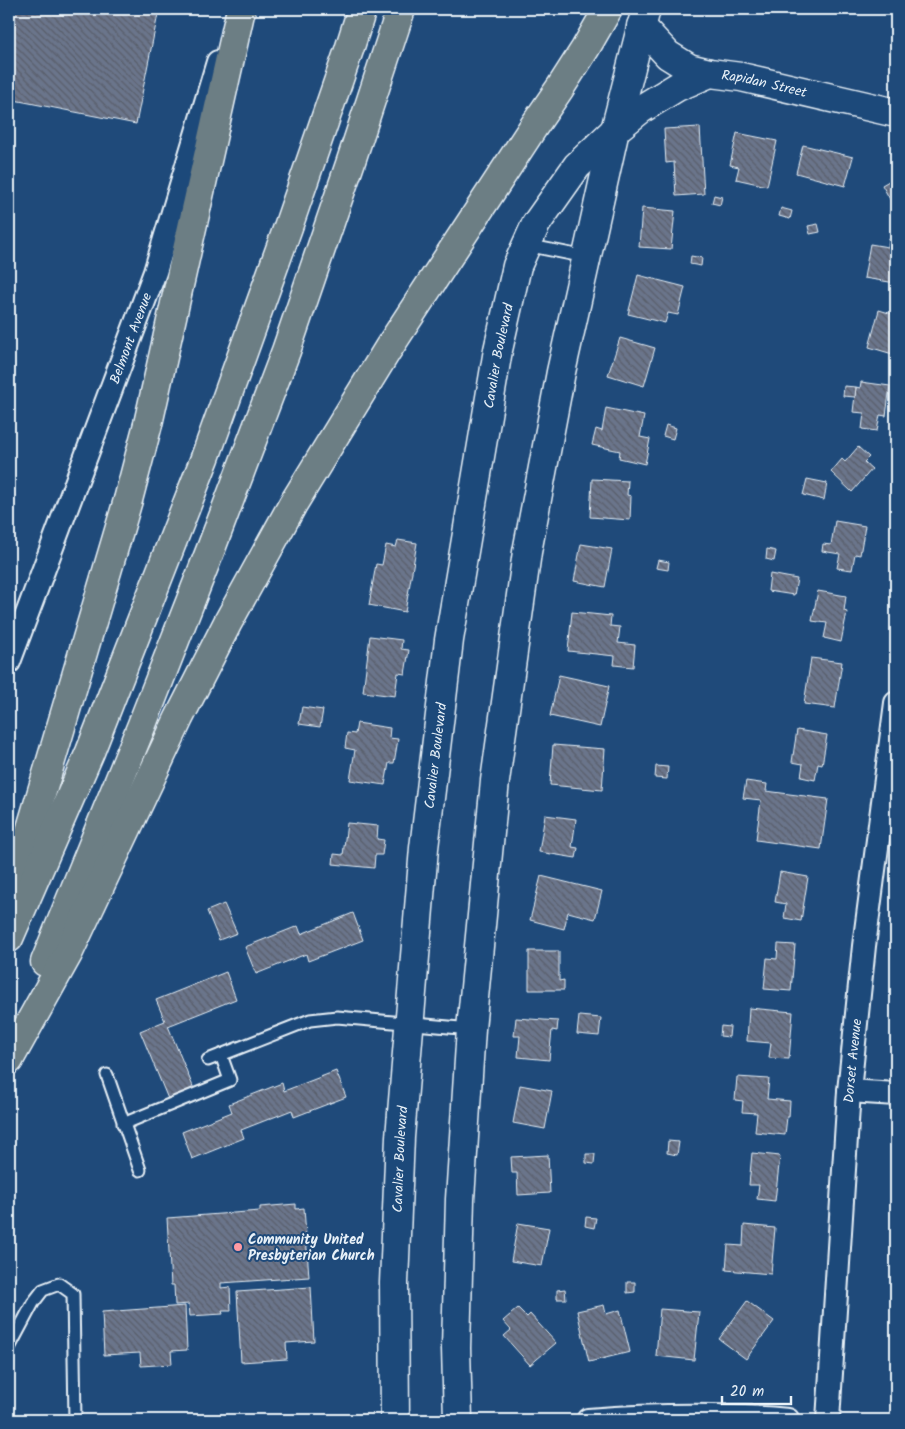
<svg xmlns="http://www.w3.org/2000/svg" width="905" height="1429" font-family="Kalam,sans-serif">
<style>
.building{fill:url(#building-back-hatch);stroke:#e8f1f8}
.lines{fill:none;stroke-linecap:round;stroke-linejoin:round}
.lane-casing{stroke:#e8f1f8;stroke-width:15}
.street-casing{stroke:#e8f1f8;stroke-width:26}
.secondary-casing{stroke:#e8f1f8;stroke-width:31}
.highway-casing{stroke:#e8f1f8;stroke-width:31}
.lane{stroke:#1f4a7a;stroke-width:11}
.street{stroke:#1f4a7a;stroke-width:22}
.secondary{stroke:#1f4a7a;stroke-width:28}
.highway{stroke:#6c7e84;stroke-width:28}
.poi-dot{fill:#ff9aa2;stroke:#1f4a7a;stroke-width:2}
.labels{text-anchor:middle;stroke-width:4;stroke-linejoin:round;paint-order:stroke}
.street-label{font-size:14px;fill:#e8f1f8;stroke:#1f4a7a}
.poi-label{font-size:14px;font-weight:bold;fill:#e8f1f8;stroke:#1f4a7a;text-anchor:start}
</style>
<defs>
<pattern id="building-back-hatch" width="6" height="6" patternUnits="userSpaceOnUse" patternTransform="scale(1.25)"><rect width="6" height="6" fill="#6b758b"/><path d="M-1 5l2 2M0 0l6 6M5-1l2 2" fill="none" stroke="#585e6a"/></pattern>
</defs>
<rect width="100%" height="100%" fill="#1f4a7a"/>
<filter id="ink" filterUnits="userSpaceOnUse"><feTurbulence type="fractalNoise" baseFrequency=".02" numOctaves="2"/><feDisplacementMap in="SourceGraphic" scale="10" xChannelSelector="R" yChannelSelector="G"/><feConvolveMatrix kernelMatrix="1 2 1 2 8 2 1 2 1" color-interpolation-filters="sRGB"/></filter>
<g filter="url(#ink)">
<g class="building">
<path d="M9,9H159L136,124L9,99Z"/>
<path d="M700,127L704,194L676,196L674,162L666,163L664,129Z"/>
<path d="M737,133L777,141L767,186L736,179L739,167L730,165Z"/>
<path d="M803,145L853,157L845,186L796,173Z"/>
<path d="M896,177V210L882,185Z"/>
<path d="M714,195L722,197L720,205L712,203Z"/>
<path d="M642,208L675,211L671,249L639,247Z"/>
<path d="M781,208L792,211L790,219L779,216Z"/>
<path d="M818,224L820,232L810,234L808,226Z"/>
<path d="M889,239L896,241V283L864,278L870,244L888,247Z"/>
<path d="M691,256L702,258L701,266L690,264Z"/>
<path d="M638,275L685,287L678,315L668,313L665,323L628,314Z"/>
<path d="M879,310L896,315V355L869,347Z"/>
<path d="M620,338L655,348L644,386L608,375Z"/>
<path d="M861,382L890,386L886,416L880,415L877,431L862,429L864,413L853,412L856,387L860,388Z"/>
<path d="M844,386L856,387L855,397L843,396Z"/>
<path d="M606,408L644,416L640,437L650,439L645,464L619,458L620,451L592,445L596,429L602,431Z"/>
<path d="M666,425L676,428L673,439L663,436Z"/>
<path d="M858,447L869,457L864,462L872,469L852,492L831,472L842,459L845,462Z"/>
<path d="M592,479L628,481L627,495L631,496L630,520L590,517Z"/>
<path d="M807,479L827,483L824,500L803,495Z"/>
<path d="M835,521L865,526L860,555L855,554L852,570L837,568L840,554L822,551L823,544L831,545Z"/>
<path d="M398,540L417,543L405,612L369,605L376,564L382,565L386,545L396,547Z"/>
<path d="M581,544L612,549L605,587L574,581Z"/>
<path d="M767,549L776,551L774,561L766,559Z"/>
<path d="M658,560L669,562L668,570L656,568Z"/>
<path d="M770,574L797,579L794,595L768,591Z"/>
<path d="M818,591L846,596L844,611L847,612L841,642L824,638L827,623L812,621Z"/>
<path d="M572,612L611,616L610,626L620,627L618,643L635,645L633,667L614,665L615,656L568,651Z"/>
<path d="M370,636L402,640L401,649L409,650L405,674L398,673L395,696L363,692Z"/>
<path d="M811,658L842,662L835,708L804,704Z"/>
<path d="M559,675L609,686L600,727L550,716Z"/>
<path d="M302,707L323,710L320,727L299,724Z"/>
<path d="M357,723L390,728L389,738L398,739L394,763H389L385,785L350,780L355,750L345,748L347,733L355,734Z"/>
<path d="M797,730L827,735L822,765L818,764L815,780L801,777L803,764L792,762Z"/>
<path d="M553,745L605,749L602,790L550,785Z"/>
<path d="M656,766L668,767L667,779L655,778Z"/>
<path d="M746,781L767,784L766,791L828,799L821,849L756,840L761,800L743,798Z"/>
<path d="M545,815L576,819L572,847L578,848L576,858L539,852Z"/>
<path d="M347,823L378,826L377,839L384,840L382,855H375L374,868L333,864L334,854L343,855Z"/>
<path d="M780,872L808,877L801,921L784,918L786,904L775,902Z"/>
<path d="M541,876L602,891L595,919L568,912L564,929L530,920Z"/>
<path d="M224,904L237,933L219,940L207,911Z"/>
<path d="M353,913L363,940L308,961L306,954L256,974L245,947L298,926L301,934Z"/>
<path d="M778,944L795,945L791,991L764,989L767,958L777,959Z"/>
<path d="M529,951H559V981L564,980V990H529Z"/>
<path d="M226,972L236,999L168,1026L194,1089L168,1099L140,1031L165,1021L156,1000Z"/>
<path d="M749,1008L793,1012L789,1059L769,1058L771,1043L747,1041Z"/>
<path d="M579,1016L601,1018L599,1036L577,1034Z"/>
<path d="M516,1018L558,1021L557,1031L552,1030L549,1060L518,1057L520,1036H514Z"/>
<path d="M721,1026L730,1027L729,1037L720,1036Z"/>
<path d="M336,1071L346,1097L294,1117L292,1110L241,1130L244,1138L192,1159L182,1132L232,1112L229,1104L282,1083L284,1091Z"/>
<path d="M737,1077L769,1079L767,1099L790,1101L789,1117H787L785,1135L755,1132L757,1113L742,1112L743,1101L735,1100Z"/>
<path d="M520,1085L552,1091L545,1129L513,1123Z"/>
<path d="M668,1141L679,1142L677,1155L667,1153Z"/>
<path d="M752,1153L780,1156L775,1201L757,1199L759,1185H749Z"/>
<path d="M586,1154H595L594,1164L586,1163Z"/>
<path d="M548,1155L550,1193L518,1195L517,1173H512L511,1157Z"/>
<path d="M296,1204V1209L304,1208L309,1277L221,1283V1288L230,1287L231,1311H222L223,1314L190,1316L189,1304L175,1305L174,1285H171L167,1218L260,1211V1207Z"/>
<path d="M586,1217L596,1218L594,1228L585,1226Z"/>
<path d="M518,1223L549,1228L542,1266L511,1261Z"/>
<path d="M744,1225L775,1228L771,1274L726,1270L728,1245L743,1246Z"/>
<path d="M627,1282H635V1292L627,1293Z"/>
<path d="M311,1287L314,1341L286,1343L287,1359L241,1362L237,1292Z"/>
<path d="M565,1289L566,1299H557V1290Z"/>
<path d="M747,1301L774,1321L746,1359L719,1339Z"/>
<path d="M604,1305L606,1314L620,1310L630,1352L589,1362L577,1311Z"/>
<path d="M185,1306L187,1350L171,1351L172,1364L141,1366L140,1353L104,1355L102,1312Z"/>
<path d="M518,1308L527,1317L530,1314L556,1343L530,1365L504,1336L511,1330L503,1321Z"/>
<path d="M660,1309L699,1312L694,1360L656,1356Z"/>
</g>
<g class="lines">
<defs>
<g id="lane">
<path d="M526,245L586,257"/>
<path d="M208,1060L310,1020L337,1017L471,1029"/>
<path d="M107,1075L140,1170"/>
<path d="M123,1124L230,1080L221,1055"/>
<path d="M9,1348L33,1303L43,1290L59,1284L73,1294L75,1420"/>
</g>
<g id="street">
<path id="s1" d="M9,662L155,272L218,62"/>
<path d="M849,1091L896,1094"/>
<path d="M588,1420C654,1415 722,1414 788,1420"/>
<path id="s2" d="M828,1420L849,1091L864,946L896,703"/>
</g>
<g id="secondary">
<path d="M641,26L668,55L689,68L710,73"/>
<path id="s3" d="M395,1420L394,1283L400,1137L424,848L449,640L498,350L517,266L536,224L577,166L615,130L641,109L677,87L710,73L741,77L896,113"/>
<path d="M458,1420L456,1348L460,1199L471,1029L495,781L527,552L561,372L615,130L646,9"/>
</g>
<g id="highway">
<path d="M14,896L24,852L128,500L148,424L241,9"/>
<path d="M9,938L90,752L205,458L288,227L349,50L362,9"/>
<path d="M45,962L141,727L212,546L286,351L350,164L401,9"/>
<path d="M9,1060L68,954L179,718L228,622L293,504L388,349L534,126L560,88L585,49L608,9"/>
</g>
</defs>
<use href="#lane" class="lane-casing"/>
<use href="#street" class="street-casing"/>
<use href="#secondary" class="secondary-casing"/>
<use href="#highway" class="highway-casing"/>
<use href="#lane" class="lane"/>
<use href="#street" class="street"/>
<use href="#secondary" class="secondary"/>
<use href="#highway" class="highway"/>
</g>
</g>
<circle class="poi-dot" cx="238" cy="1247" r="5"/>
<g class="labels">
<g class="street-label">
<text dy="5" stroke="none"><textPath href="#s3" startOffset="1499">Rapidan Street</textPath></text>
<text dy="5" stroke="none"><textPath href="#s1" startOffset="346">Belmont Avenue</textPath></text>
<text dy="5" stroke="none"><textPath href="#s3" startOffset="1071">Cavalier Boulevard</textPath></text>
<text dy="5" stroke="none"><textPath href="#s3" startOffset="666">Cavalier Boulevard</textPath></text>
<text dy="5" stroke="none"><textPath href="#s2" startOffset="360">Dorset Avenue</textPath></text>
<text dy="5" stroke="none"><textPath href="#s3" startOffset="261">Cavalier Boulevard</textPath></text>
</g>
<g class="poi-label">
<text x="248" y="1244">Community United<tspan x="248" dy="16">Presbyterian Church</tspan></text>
</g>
</g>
<rect width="905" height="1429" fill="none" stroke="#1f4a7a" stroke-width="30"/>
<rect x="15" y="15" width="875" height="1399" fill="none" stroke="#e8f1f8" stroke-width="2" filter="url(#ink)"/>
<path d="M722 1396v8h69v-8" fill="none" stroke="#e8f1f8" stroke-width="2.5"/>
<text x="730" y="1396" font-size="15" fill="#e8f1f8" stroke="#1f4a7a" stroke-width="4" paint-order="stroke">20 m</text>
</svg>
